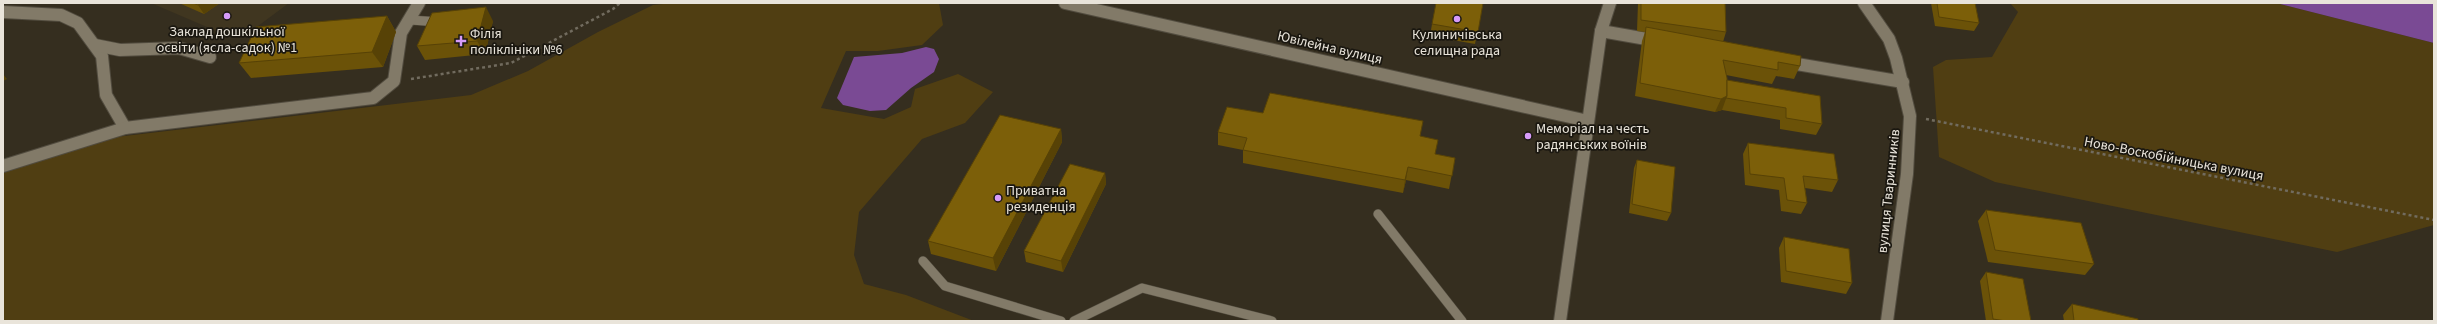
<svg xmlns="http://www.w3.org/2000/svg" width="2437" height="324" font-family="'Source Sans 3',sans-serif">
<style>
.built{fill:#403620}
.green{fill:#503e12}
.water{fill:#7a4a94}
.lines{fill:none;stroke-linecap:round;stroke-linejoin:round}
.lane-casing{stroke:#524c3f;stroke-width:10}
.street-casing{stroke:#524c3f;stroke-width:14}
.secondary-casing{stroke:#524c3f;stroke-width:14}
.path{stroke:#716b5e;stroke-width:2.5;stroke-dasharray:3 3;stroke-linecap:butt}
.lane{stroke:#827a68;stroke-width:9}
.street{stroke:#827a68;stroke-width:12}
.secondary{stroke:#827a68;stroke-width:12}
.wall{fill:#6b5208}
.shaded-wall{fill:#574206}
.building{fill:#7c5f09;stroke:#574206}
.poi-dot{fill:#d79bf9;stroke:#1a1710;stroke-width:1.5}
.labels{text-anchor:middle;stroke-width:3.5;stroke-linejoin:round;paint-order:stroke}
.poi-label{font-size:14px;fill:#e9e4da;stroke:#1a1710;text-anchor:start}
.street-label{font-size:14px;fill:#e9e4da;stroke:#1a1710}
</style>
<rect width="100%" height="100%" fill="#352e1f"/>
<path class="built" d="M151,3H289L254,29L221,33Z"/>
<g class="green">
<path d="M672,3H939L943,25L922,45L878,51H846L821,108L884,119L911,107L915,89L958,74L993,92L965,123L922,139L859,212L854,255L864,284L906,295L974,321H3V173L116,137L471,95L528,71L598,32L653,5Z"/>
<path d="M2010,3H2276L2434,43V225L2337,252L1995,182L1939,157L1933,67L1946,60L1992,57L2018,12Z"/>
</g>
<g class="water">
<path d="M2276,3H2434V43Z"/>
<path d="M926,47L934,49L939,59L934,72L911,88L886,110L870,111L843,105L837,98L854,57L902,53Z"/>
</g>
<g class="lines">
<defs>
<g id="lane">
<path d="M410,20L440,22"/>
<path d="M1378,214L1462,321"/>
<path d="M923,261L945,286L1061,321"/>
<path d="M1074,321L1142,288L1272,321"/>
</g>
<g id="street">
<path d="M1065,3L1588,121"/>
<path d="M3,12L61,15L78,23L102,56L106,95L125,128"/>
<path d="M1601,31L1658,41"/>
<path d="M95,45L120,50L179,48L210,57"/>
<path d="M1785,62L1903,82"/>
<path d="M3,166L125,128L373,98L394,81L401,33L419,3"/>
<path d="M1560,321L1601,31L1610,3"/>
</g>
<path id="secondary" d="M1864,3L1889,39L1896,58L1910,116L1907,174L1887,321"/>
</defs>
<use href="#lane" class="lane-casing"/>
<use href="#street" class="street-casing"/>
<use href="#secondary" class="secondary-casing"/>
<g class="path">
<path d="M411,79L511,63L613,9L620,3"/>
<path d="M1926,119L2434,220"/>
</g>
<use href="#lane" class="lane"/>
<use href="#street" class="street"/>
<use href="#secondary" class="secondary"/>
</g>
<g class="wall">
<path d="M179,3H220L204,14Z"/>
<path d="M1483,3L1475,44L1430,36L1432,24Z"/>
<path d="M1638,3H1725L1726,32L1723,42L1800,66L1794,79L1776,76L1772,84L1726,75L1727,80L1822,124L1816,135L1780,129V120L1722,110L1715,112L1635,96L1642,41L1645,32L1637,31Z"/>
<path d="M1931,3H1975L1979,23L1974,31L1935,26Z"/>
<path d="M387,16L396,32L383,67L251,78L239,63Z"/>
<path d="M493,21L485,54L425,60L417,46Z"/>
<path d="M1263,113L1420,136L1435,154L1455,158L1449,189L1406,180L1403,193L1243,163V150L1218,145V132Z"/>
<path d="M1061,129L1062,142L996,271L931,254L928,241Z"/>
<path d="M1748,143L1838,180L1832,192L1805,188L1807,203L1801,214L1781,211L1779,190L1745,185L1743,154Z"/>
<path d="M1637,160L1671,213L1667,221L1629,213L1634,168Z"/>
<path d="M1105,173L1106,184L1063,272L1026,262L1024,251Z"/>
<path d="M1986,210L2094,264L2085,275L1988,262L1978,221Z"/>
<path d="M1784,237L1852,283L1846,294L1781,282L1779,248Z"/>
<path d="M1986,272L2031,321H1986L1980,281Z"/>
<path d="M2072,304L2138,321H2064L2063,315Z"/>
</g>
<g class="shaded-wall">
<path d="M201,3H220L204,14L198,5Z"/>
<path d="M486,7L493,21L485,54L477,41Z"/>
<path d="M387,16L396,32L383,67L372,52Z"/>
<path d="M3,74L7,79L3,81Z"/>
<path d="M1727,96L1722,110L1715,112L1721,99Z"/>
<path d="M1061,129L1062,142L996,271L993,258Z"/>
<path d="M1408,167L1406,180L1403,193L1405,180Z"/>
<path d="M1105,173L1106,184L1063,272L1061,261Z"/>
</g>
<g class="building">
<path d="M193,3H201L198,5Z"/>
<path d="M1436,3H1483L1478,32L1432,24Z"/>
<path d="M1641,3H1725L1726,32L1641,20Z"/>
<path d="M1937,3H1975L1979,23L1939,17Z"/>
<path d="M486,7L477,41L417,46L432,13Z"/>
<path d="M387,16L372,52L239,63L256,27Z"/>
<path d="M1646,27L1801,56L1800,66L1778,62V70L1723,60L1727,78V96L1721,99L1640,83Z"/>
<path d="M1727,80L1820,96L1822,124L1786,118V108L1726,98L1727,96Z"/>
<path d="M1270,93L1423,121L1420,136L1438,140L1435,154L1455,158L1452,176L1408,167L1405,180L1243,150L1247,138L1218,132L1227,107L1263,113Z"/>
<path d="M1000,115L1061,129L993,258L928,241Z"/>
<path d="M1748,143L1834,154L1838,180L1803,176L1807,203L1787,200L1784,178L1750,174Z"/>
<path d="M1637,160L1675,167L1671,213L1632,204Z"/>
<path d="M1070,164L1105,173L1061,261L1024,251Z"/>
<path d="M1986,210L2081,223L2094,264L1995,250Z"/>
<path d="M1784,237L1849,249L1852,283L1786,271Z"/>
<path d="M1986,272L2023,279L2031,321H2006L1993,319Z"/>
<path d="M2072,304L2138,319V321H2074Z"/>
</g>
<g class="poi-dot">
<circle cx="227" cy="16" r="4"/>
<circle cx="1457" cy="19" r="4"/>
<path d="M459 35h4v4h4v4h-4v4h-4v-4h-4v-4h4z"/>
<circle cx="1528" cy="136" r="4"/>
<circle cx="998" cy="198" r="4"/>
</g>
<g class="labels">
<g class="poi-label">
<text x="227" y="36" text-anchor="middle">Заклад дошкільної<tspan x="227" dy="16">освіти (ясла-садок) №1</tspan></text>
<text x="470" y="38">Філія<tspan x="470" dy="16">поліклініки №6</tspan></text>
<text x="1457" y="39" text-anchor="middle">Кулиничівська<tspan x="1457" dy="16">селищна рада</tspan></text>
<text x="1536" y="133">Меморіал на честь<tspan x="1536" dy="16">радянських воїнів</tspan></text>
<text x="1006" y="195">Приватна<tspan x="1006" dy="16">резиденція</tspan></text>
</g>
<g class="street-label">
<text transform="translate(1330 47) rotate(13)" y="5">Ювілейна вулиця</text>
<text transform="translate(2174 158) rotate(11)" y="5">Ново-Воскобійницька вулиця</text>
<text transform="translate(1888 191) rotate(-84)" y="5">вулиця Тваринників</text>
</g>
</g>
<rect width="2437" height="324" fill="none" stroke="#e9e4da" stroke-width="8"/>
</svg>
